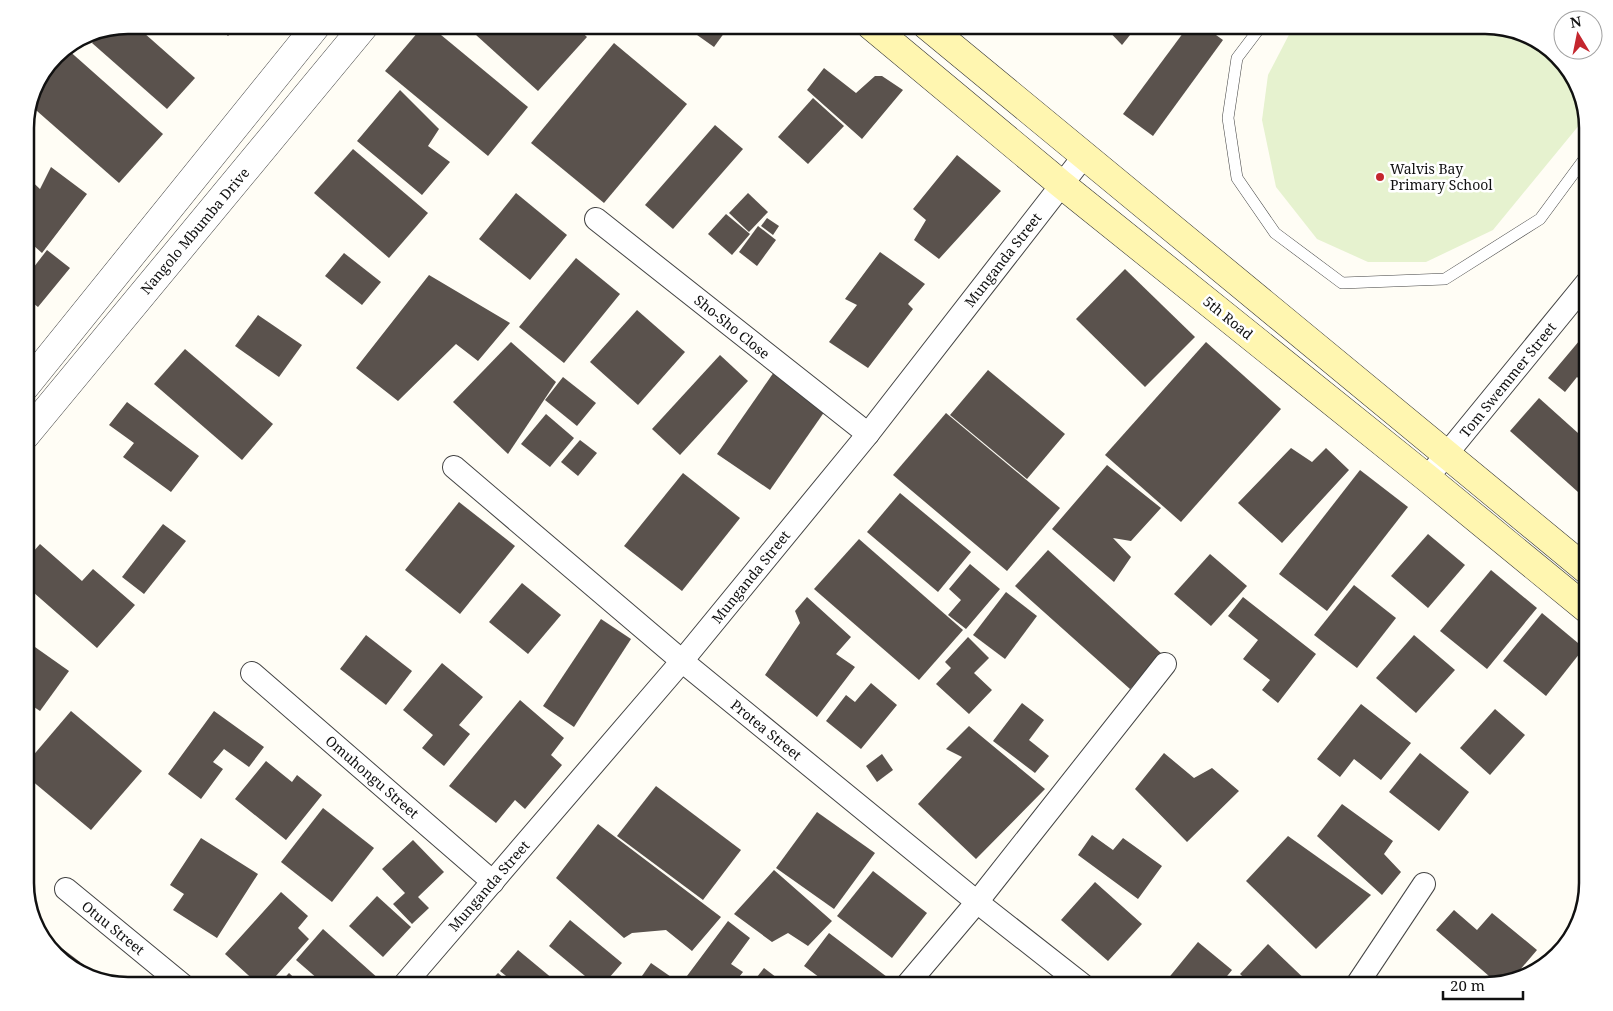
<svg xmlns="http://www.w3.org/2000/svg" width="1613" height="1011" font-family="'Noto Serif',serif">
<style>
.pitch{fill:#e6f2cf}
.building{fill:#5a524d}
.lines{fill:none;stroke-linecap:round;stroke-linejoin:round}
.service-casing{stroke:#444;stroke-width:12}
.minor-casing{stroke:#444;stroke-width:24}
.tertiary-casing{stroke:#444;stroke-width:29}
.secondary-casing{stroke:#333;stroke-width:29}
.service{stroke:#fff;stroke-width:11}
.minor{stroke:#fff;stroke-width:22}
.tertiary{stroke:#fff;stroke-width:28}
.secondary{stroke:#fff6b0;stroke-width:28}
.poi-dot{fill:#c4262e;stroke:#fff;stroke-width:2}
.labels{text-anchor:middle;stroke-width:5;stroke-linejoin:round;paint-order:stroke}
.poi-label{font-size:14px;fill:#111;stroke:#fff;text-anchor:start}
.street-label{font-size:14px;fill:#111;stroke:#fff}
.rim{fill:none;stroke:#111;stroke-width:2.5}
</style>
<rect width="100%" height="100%" fill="#fffdf5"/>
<path class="pitch" d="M1294,25H1485L1542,42L1574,77L1585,118L1493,230L1426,262H1368L1317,239L1276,187L1262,120L1268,75Z"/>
<g class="building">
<path d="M128,25H135L195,78L167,109L92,43L104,30Z"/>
<path d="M216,25H239L228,36Z"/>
<path d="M424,25H429L528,107L488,156L385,71Z"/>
<path d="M465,25H574L587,37L538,91Z"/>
<path d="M683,25H730L714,47Z"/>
<path d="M1103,25H1138L1122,45Z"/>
<path d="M1189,25H1202L1223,40L1153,136L1123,114Z"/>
<path d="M614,43L687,104L604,203L531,143Z"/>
<path d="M66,48L163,134L119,183L29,104L33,88L52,61Z"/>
<path d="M824,68L856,93L875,76H882L903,90L862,139L807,90Z"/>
<path d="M400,90L439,129L428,146L450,162L422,195L357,141Z"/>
<path d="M813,98L844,126L808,164L778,137Z"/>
<path d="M715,125L743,149L673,229L645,205Z"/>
<path d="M353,149L428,213L389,258L314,193Z"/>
<path d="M957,155L1001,191L939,259L914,240L926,220L913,209Z"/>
<path d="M51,167L87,194L42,253L25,238V175L40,189Z"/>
<path d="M516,193L567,235L530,280L479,239Z"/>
<path d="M748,193L768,212L749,232L729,213Z"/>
<path d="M726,214L750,234L732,255L708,234Z"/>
<path d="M767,218L779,226L773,235L761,226Z"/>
<path d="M758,226L776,240L757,266L739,252Z"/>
<path d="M47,250L70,268L38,307L25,297V268L30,272Z"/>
<path d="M880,252L925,284L908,304L913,309L868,368L829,342L857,305L845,299Z"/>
<path d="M344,253L381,282L362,305L325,276Z"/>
<path d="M576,258L620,294L564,363L519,327Z"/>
<path d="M1125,269L1195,337L1145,387L1076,319Z"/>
<path d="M429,275L510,323L478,361L456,344L398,401L356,368Z"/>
<path d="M637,310L685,352L638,405L590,362Z"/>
<path d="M258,315L302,345L279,377L235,346Z"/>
<path d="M1585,334L1588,337V387L1577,377L1565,392L1548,378Z"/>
<path d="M511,342L556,382L508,454L453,402Z"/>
<path d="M1206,342L1281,409L1181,522L1105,455Z"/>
<path d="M185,349L273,424L242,460L154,384Z"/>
<path d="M720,355L748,381L680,455L652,429Z"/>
<path d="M988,370L1065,434L1027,479L950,415Z"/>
<path d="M774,372L827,408L770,490L717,454Z"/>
<path d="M563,377L596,403L577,426L545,400Z"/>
<path d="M1539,398L1588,442V501L1510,431Z"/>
<path d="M127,402L199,456L171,492L123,457L134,443L109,425Z"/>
<path d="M946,413L1060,508L1007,571L893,475Z"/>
<path d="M546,414L574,438L550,467L521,444Z"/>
<path d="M580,440L597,453L578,476L561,462Z"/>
<path d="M1291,448L1312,462L1326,448L1349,470L1282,543L1238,503Z"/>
<path d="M1107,465L1161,508L1131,541L1113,538L1131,557L1114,582L1052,529Z"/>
<path d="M1360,470L1408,507L1327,611L1279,574Z"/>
<path d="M683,473L740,518L682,591L624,546Z"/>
<path d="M900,493L971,552L938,592L867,532Z"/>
<path d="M459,502L515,546L460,614L405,570Z"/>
<path d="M163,524L186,541L144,594L122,577Z"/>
<path d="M1428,534L1465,565L1428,608L1391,576Z"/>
<path d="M859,539L963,630L919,680L814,589Z"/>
<path d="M40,544L82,581L93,569L135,605L97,648L25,585V561Z"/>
<path d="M1048,550L1162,654L1130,689L1015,586Z"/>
<path d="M1210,554L1247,586L1211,626L1174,594Z"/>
<path d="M970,564L1000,589L966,629L948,615L961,600L949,589Z"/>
<path d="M1491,570L1537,608L1487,669L1440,631Z"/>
<path d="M522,583L561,615L528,654L489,622Z"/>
<path d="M1354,585L1396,618L1357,668L1314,635Z"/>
<path d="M1006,592L1037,616L1005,659L973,635Z"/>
<path d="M807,597L851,637L836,654L855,667L817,717L765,675L800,623L795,611Z"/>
<path d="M1243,597L1316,654L1278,703L1262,690L1270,680L1243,659L1258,640L1228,616Z"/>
<path d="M1542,613L1584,648L1546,696L1503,661Z"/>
<path d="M601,619L631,639L574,727L543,706Z"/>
<path d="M366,635L412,671L386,705L340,669Z"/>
<path d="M1414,635L1455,670L1416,713L1376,678Z"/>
<path d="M968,637L989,658L974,673L992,690L969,714L936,684L951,668L945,662Z"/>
<path d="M25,640L69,671L40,711L25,701Z"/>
<path d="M442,663L483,697L459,725L470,734L444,766L422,748L433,735L403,710Z"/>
<path d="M871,683L897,705L861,749L826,721L846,695L855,702Z"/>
<path d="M520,700L564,738L551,755L562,765L525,809L515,800L496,823L449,786Z"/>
<path d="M1022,703L1044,720L1029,740L1049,756L1035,773L993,741Z"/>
<path d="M1361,704L1411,743L1381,780L1354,759L1340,777L1317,759Z"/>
<path d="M1495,709L1525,735L1490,775L1460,748Z"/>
<path d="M71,711L142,771L91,830L25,775V765Z"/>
<path d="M214,711L264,747L249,767L224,749L213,762L223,769L201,799L168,774Z"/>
<path d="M969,726L1045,789L976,859L918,804L962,757L946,749Z"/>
<path d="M1164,753L1194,778L1212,768L1239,791L1187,842L1135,789Z"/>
<path d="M1420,753L1469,792L1439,831L1389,792Z"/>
<path d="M882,754L893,770L877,782L866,766Z"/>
<path d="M266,761L292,782L297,775L322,795L286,840L235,799Z"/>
<path d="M656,786L741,850L703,900L617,836Z"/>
<path d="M1342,804L1393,841L1384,854L1401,872L1382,895L1317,836Z"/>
<path d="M323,808L374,848L332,902L281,862Z"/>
<path d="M817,812L875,853L834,909L776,868Z"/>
<path d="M598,824L721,917L692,951L666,930L632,933L624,938L556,878Z"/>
<path d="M1092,835L1113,850L1123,838L1162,866L1138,899L1078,855Z"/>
<path d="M1288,836L1371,895L1316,949L1246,881Z"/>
<path d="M201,838L258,874L217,938L173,910L184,894L170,885Z"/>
<path d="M413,840L444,872L418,897L429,908L412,924L393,904L405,893L382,869Z"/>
<path d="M774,870L832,921L808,946L788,933L772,942L734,914Z"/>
<path d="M873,871L927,913L892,958L837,916Z"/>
<path d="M1095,882L1142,924L1108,961L1061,920Z"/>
<path d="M281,892L308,916L298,928L309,939L267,986H260L225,954Z"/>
<path d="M377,896L411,927L383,957L349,926Z"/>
<path d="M1454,910L1477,930L1492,913L1537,950L1513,978L1497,983L1436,930Z"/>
<path d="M570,920L622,963L602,986H597L549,946Z"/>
<path d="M728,921L750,938L731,964L743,972L732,986H693L684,980Z"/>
<path d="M323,929L380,980L375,986H326L296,960Z"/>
<path d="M829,933L891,980L887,986H859L850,979L844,986H831L804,966Z"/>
<path d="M1198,942L1232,970L1219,986H1162Z"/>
<path d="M55,943L80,962L74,970L71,969L52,948Z"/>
<path d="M1268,944L1312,986H1253L1240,974Z"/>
<path d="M518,950L559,984L558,986H518L500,971Z"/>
<path d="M651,963L674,979L669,986H635Z"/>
<path d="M764,968L785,984L784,986H750Z"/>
<path d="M289,973L303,986H277Z"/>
<path d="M498,973L513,986H486Z"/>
</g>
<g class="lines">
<defs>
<path id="service" d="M1262,25L1237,58L1228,118L1237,178L1275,233L1342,283L1445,279L1540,219L1588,154"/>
<g id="minor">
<path d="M596,219L868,434"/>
<path d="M454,467L682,661L977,902L1084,986"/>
<path d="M1427,478L1588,281"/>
<path d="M252,673L493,882"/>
<path d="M66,889L184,986"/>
<path d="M403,986L682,661L868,434L1084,156"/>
<path d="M906,986L977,902L1165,664"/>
<path d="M1356,986L1424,884"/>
</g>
<g id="tertiary">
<path d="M25,387L317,25"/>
<path d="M25,436L365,25"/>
</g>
<g id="secondary">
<path d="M870,25L1061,184L1427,478L1588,610"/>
<path d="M926,25L1588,571"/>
</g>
</defs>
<use href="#service" class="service-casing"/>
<use href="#minor" class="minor-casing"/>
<use href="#tertiary" class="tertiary-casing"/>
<use href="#secondary" class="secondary-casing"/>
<use href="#service" class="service"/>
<use href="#minor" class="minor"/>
<use href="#tertiary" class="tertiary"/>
<use href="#secondary" class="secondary"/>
</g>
<circle class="poi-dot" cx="1380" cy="177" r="5"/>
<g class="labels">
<g class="poi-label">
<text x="1390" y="174">Walvis Bay<tspan x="1390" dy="16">Primary School</tspan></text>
</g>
<g class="street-label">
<text transform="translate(195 231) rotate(-50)" y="5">Nangolo Mbumba Drive</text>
<text transform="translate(1003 260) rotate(-52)" y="5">Munganda Street</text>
<text transform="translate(1228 318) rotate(39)" y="5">5th Road</text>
<text transform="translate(732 327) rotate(39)" y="5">Sho-Sho Close</text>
<text transform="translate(1508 380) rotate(-51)" y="5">Tom Swemmer Street</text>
<text transform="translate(751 577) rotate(-51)" y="5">Munganda Street</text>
<text transform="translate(766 730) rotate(39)" y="5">Protea Street</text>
<text transform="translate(372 777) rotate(41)" y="5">Omuhongu Street</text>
<text transform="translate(489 886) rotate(-49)" y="5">Munganda Street</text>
<text transform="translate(113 928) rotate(39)" y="5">Otuu Street</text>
</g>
</g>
<path d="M0 0H1613V1011H0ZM128 34H1485A94 94 0 0 1 1579 128V883A94 94 0 0 1 1485 977H128A94 94 0 0 1 34 883V128A94 94 0 0 1 128 34Z" fill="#fff" fill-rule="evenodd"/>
<path class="rim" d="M128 34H1485A94 94 0 0 1 1579 128V883A94 94 0 0 1 1485 977H128A94 94 0 0 1 34 883V128A94 94 0 0 1 128 34Z"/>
<g transform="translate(1578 35) rotate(350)"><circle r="24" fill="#ffffff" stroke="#a0a0a0"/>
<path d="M0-4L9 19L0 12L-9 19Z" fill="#c4262e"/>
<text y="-8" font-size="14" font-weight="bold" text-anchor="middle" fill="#111111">N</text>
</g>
<path d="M1443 991v8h80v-8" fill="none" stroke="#111111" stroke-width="2.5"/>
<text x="1450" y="991" font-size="15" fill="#111111" stroke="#ffffff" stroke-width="4" paint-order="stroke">20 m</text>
</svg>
